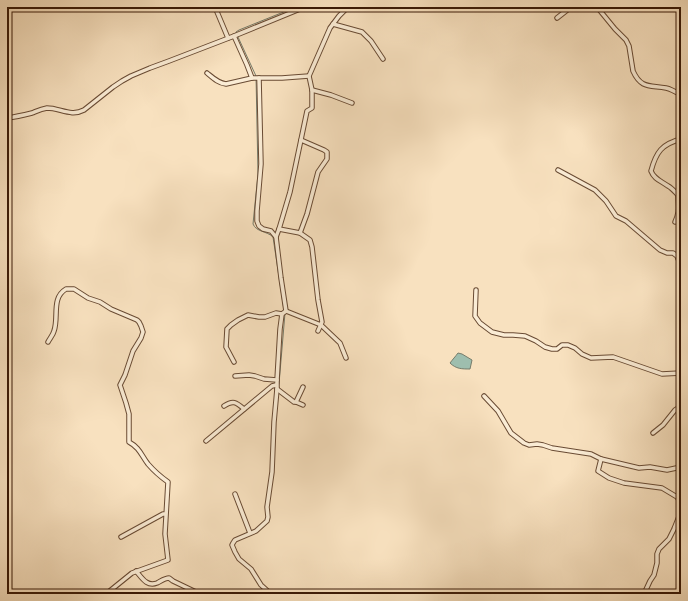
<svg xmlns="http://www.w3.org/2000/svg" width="688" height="601" font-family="'EB Garamond',serif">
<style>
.water{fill:#9ebeae;stroke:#767c6b}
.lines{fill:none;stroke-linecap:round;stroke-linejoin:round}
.stream{stroke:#767c6b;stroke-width:1}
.street-casing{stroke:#694b34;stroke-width:5.5}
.street{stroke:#faecd5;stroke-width:3.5}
</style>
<rect width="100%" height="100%" fill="#f8e1bf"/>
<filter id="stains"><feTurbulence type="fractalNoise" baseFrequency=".005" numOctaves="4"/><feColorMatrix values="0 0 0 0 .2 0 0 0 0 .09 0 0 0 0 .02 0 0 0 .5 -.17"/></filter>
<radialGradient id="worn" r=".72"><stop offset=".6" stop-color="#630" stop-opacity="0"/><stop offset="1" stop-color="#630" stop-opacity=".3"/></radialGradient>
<path class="water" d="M458,353L462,354L472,360L470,369C462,369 456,369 450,363C453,359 455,357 458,353Z"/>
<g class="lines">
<g class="stream">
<path d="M236,34V32L239,30L296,7"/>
<path d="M238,37L256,76L258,174L253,224C256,232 267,231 273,237L284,310"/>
<path d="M680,257L681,256"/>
<path d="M279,384L285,313"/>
<path d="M680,497L681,495"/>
</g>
<defs>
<g id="street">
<path d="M215,7L228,38"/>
<path d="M597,7L615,29L626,40L629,46L633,71C641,89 650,85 666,88C671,89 676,92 681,95"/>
<path d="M557,18L571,7"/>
<path d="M333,24L362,32L371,41L383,59"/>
<path d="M234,36L247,65L252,78H259L261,164L257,211V221L259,226L263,229L271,231L276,237"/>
<path d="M207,73C213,78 218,83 226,84L252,78"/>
<path d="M259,78H282L309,76"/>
<path d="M312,90L331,95L352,103"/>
<path d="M7,118C15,117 24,115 32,113C37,111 41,109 47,108C60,108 71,117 84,110L113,87L122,81L131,76L150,68L169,61L234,36L305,7"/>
<path d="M558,170L595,190L606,201L616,216L626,221L660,250L667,253H673L677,256L678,259L681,261"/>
<path d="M678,195C675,192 672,188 668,186C661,181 654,179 651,171C656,152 662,144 681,139"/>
<path d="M675,222C680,211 678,207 678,196C678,190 680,183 680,177"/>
<path d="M279,229L300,233L310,240L312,247L318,300L322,322L318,331"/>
<path d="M300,233L307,214L318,172L327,159V152L324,150L301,140"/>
<path d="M476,290L475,316L480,323L492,332L504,335H513L525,336L536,341L545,347L552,349H557L562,345H568L575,348L582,354L591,358L613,357L662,374L681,373"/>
<path d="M286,311L281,278L276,237L279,229L290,192L307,111L312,108V90L309,76L330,28L339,16L348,7"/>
<path d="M286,311L321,325L340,343L346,358"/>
<path d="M48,342C50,338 53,335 54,331C59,317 51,298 66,289H74L88,298L100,302L111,309L137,320L139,322L141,326L143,332L141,338L133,351L125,375L120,385L126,403L129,414V442C140,448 141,455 148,464C154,471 161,477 168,482L165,534L168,560L132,573L106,594"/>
<path d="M234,362L226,347L227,329L231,325L238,320L248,315L259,317H265L276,313L282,314L286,311"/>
<path d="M235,376L249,375L255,376L264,379L277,380V389L274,422L272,472L267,507L268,517L267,521L256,531L235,540L233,543L232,545L235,552L239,559L251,569L261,585L271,594"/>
<path d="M277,380L280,329L282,314"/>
<path d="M277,389L294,402H296L303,387"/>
<path d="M484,396L498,411L511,433L524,443L529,445L537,444L543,445L552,448L591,454L601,459L639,468L650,467L667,470L681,467"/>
<path d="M296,402L303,405"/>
<path d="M224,406C233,400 236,402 244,409"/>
<path d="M653,433L663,425L675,410L681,406"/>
<path d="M206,441L272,386L276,385"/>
<path d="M601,459L598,471L609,478L624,483L662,488L677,497L679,500L680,514L674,529L669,539L659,549L657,554V563L654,575L650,581L644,594"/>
<path d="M235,494L250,533"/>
<path d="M121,537L163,514H165"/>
<path d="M136,571C142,578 147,587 157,583C161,581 165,578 169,578L173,581L198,593L215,592H224"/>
</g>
</defs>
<use href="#street" class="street-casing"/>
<use href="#street" class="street"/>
</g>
<rect width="688" height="601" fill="none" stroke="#f8e1bf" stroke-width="24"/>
<rect x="8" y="8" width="672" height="585" fill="none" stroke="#391906" stroke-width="2"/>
<rect x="12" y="12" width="664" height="577" fill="none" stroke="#391906"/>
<rect width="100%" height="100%" filter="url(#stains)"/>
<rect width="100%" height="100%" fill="url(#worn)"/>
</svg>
